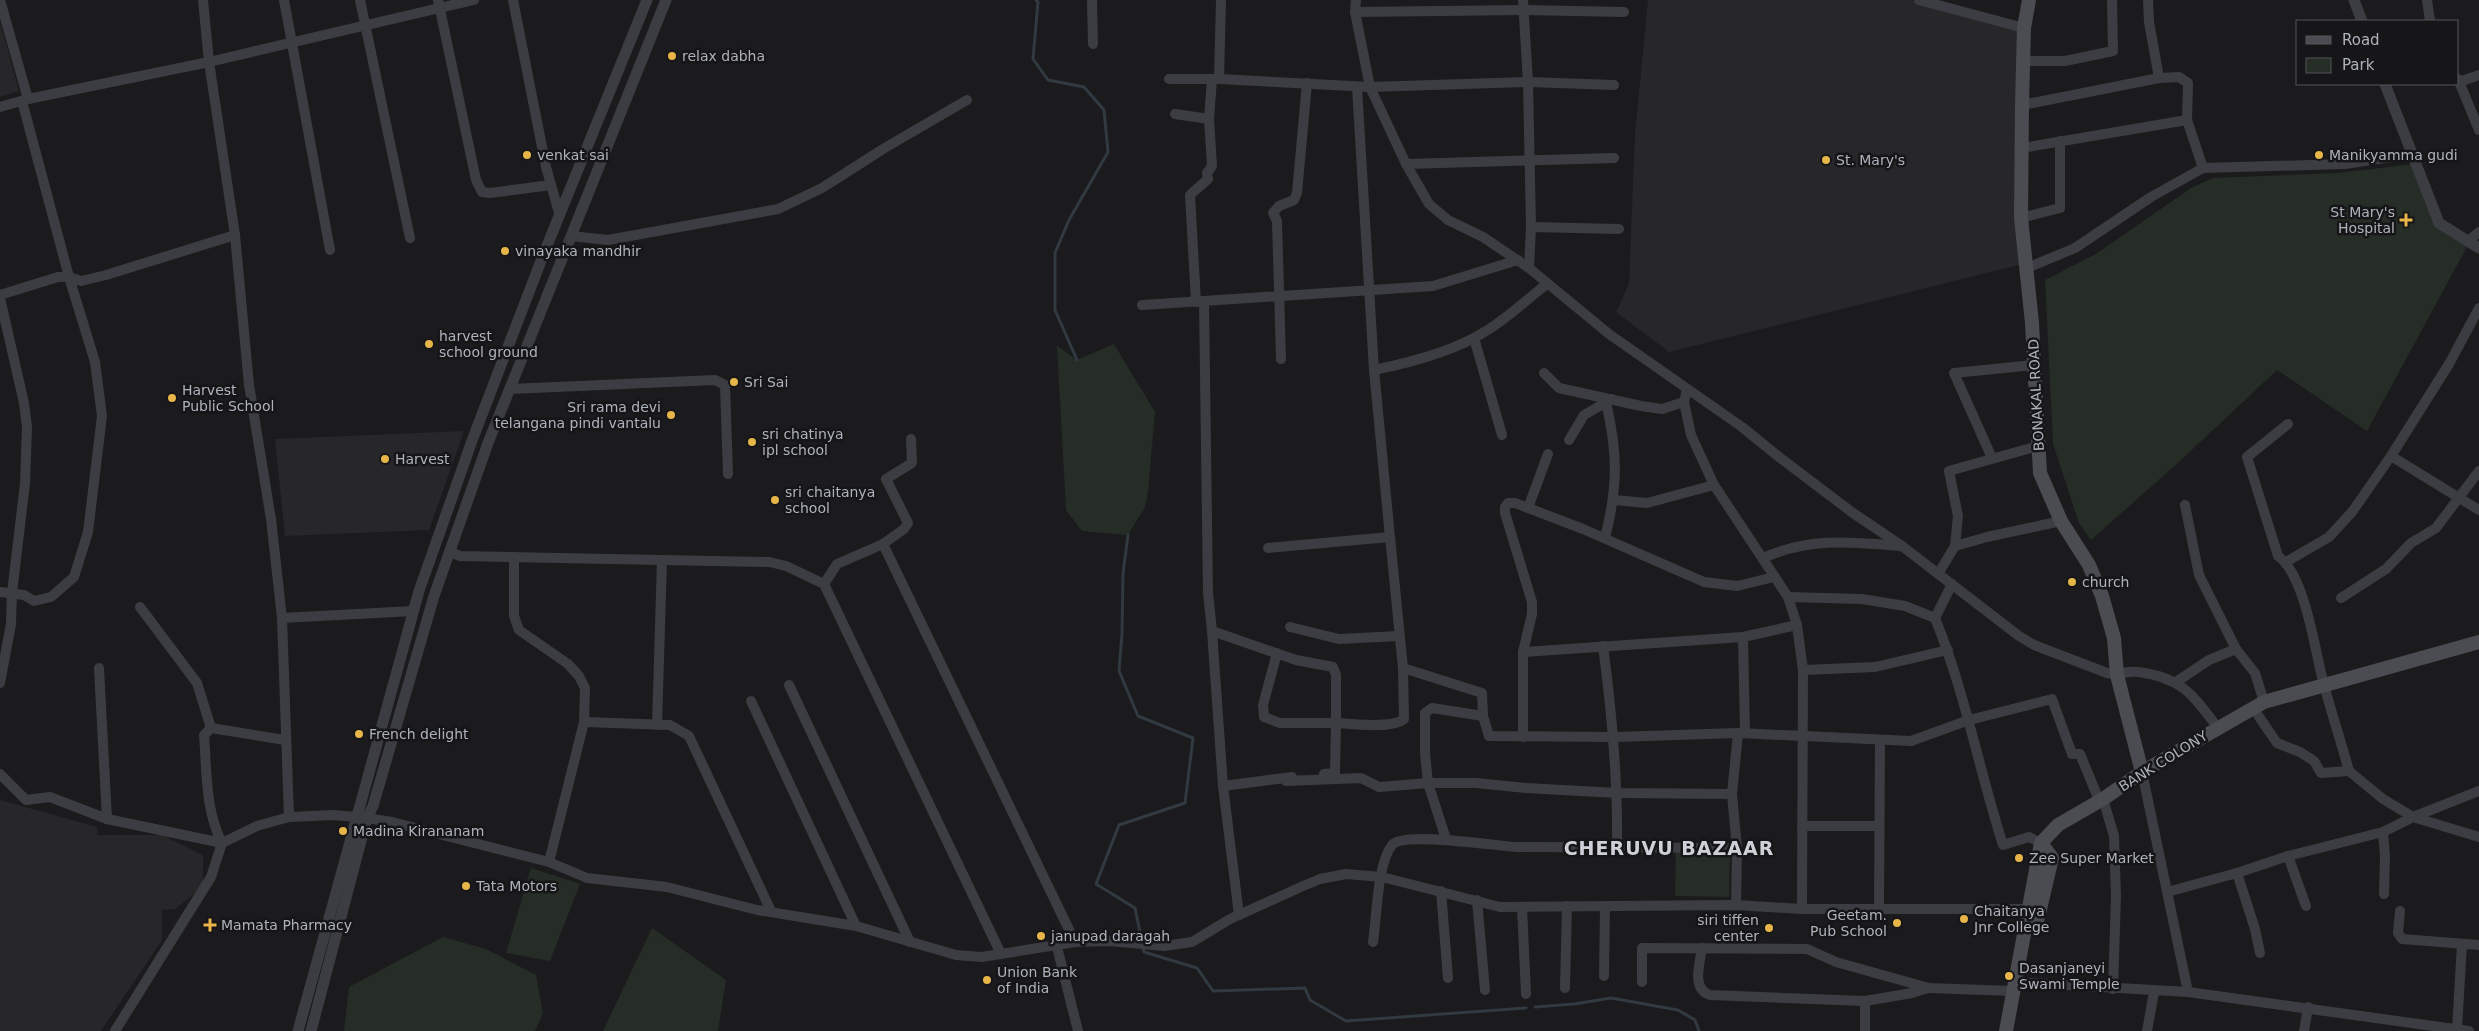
<svg xmlns="http://www.w3.org/2000/svg" width="2479" height="1031" font-family="'DejaVu Sans',sans-serif">
<style>
.built{fill:#27272a}
.green{fill:#252d26}
.lines{fill:none;stroke-linecap:round;stroke-linejoin:round}
.stream{stroke:#313941;stroke-width:3}
.minor{stroke:#3c3d42;stroke-width:10}
.tertiary{stroke:#3c3d42;stroke-width:11}
.secondary{stroke:#4a4c52;stroke-width:14}
.poi-dot{fill:#e7b548;stroke:#161618;stroke-width:2}
.labels{text-anchor:middle;stroke-width:5;stroke-linejoin:round;paint-order:stroke}
.poi-label{font-size:14px;fill:#aeb2bb;stroke:#161618;text-anchor:start}
.street-label{font-size:14px;fill:#aeb2bb;stroke:#161618}
.district-label{font-size:19px;font-weight:bold;letter-spacing:1px;fill:#cfd1d8;stroke:#161618}
</style>
<rect width="100%" height="100%" fill="#1b1b1d"/>
<g class="built">
<path d="M1648,0H1912L2022,27L2023,264L1669,352L1616,312L1629,284L1635,134Z"/>
<path d="M0,22L19,91L0,97Z"/>
<path d="M464,431L429,530L285,536L275,439Z"/>
<path d="M0,800L97,827V835H162L203,855V887L175,909L162,910V940L101,1031H0Z"/>
</g>
<g class="green">
<path d="M2414,164L2438,223L2469,243L2367,431L2277,370L2180,461L2091,540L2079,523L2053,444L2045,280L2096,254L2191,188L2213,178L2338,173Z"/>
<path d="M1114,344L1155,412L1148,492L1145,507L1128,535L1082,531L1066,510L1057,346L1077,360Z"/>
<path d="M1676,849L1730,850L1729,897L1675,896Z"/>
<path d="M531,868L580,884L550,961L506,953Z"/>
<path d="M652,928L726,980L718,1031H603Z"/>
<path d="M443,937L486,949L536,975L543,1013L535,1031H344L349,987Z"/>
</g>
<g class="lines">
<g class="stream">
<path d="M1036,0L1038,2L1033,59L1048,80L1084,87L1104,110L1108,152L1069,220L1055,253V310L1077,360"/>
<path d="M1128,535L1123,573L1122,634L1119,671L1138,716L1193,738L1185,803L1119,825L1096,884L1135,908L1144,952L1197,968L1213,991L1305,988L1310,1000L1346,1021L1526,1008"/>
<path d="M1535,1007L1574,1004L1611,998L1678,1010L1695,1020L1699,1031"/>
</g>
<g class="minor">
<path d="M0,0L28,99"/>
<path d="M203,0L209,62L235,235L249,385L271,519L282,618L289,817"/>
<path d="M284,0L330,250"/>
<path d="M360,0L410,238"/>
<path d="M438,0L476,180L482,192L490,193L551,185"/>
<path d="M513,0L546,167L559,213"/>
<path d="M1092,0L1093,44"/>
<path d="M1356,0L1355,12L1370,87L1406,164L1429,204L1448,220L1483,237L1529,268L1609,334L1742,427L1779,457L1853,513L1902,546L2019,636L2034,645L2107,673C2118,675 2127,671 2138,672C2181,677 2193,695 2217,727"/>
<path d="M1523,0L1528,82L1531,227L1529,268"/>
<path d="M1919,0L2024,28"/>
<path d="M2148,0L2149,22L2159,78L2179,77L2188,83L2187,120L2203,168"/>
<path d="M2427,0L2430,21"/>
<path d="M1355,12L1525,10L1624,12"/>
<path d="M2024,61H2065L2113,51L2112,0"/>
<path d="M1169,79H1219L1370,87L1528,82L1614,85"/>
<path d="M1219,79L1221,0"/>
<path d="M2458,79L2479,130"/>
<path d="M2459,82L2479,75"/>
<path d="M2022,105L2159,78"/>
<path d="M0,107L28,99L209,62L474,0"/>
<path d="M1175,114L1209,119"/>
<path d="M2022,148L2187,120"/>
<path d="M1406,164L1614,158"/>
<path d="M2021,218L2060,208V141"/>
<path d="M1531,227L1619,229"/>
<path d="M571,236L608,240L778,209L822,188L883,149L967,100"/>
<path d="M2468,241L2479,232"/>
<path d="M2027,268L2075,248L2151,197L2203,168L2345,164L2411,154"/>
<path d="M0,295L58,277H69L81,281L106,275L235,235"/>
<path d="M0,298L24,403L27,427L25,483L12,593L11,624L0,683"/>
<path d="M1196,302L1190,195L1208,179L1207,173L1212,166L1209,119L1212,79"/>
<path d="M1204,302L1208,592L1212,631L1296,660L1333,667L1336,675V723H1280L1264,717L1263,705L1277,653"/>
<path d="M1142,305L1433,286L1518,260"/>
<path d="M1474,338L1502,435"/>
<path d="M1281,359L1277,221L1273,213L1279,206L1294,200L1297,193L1307,83"/>
<path d="M1374,370C1408,363 1457,350 1486,331C1508,318 1527,299 1547,284"/>
<path d="M1544,373L1559,388L1641,406L1662,409L1684,402"/>
<path d="M510,389L715,380L725,385L728,474"/>
<path d="M1687,389L1684,402L1691,435L1714,485L1788,597L1797,625L1803,670L1802,909"/>
<path d="M2288,424L2247,457L2278,556C2306,576 2315,653 2324,685C2332,714 2341,742 2349,771"/>
<path d="M1569,440L1584,415L1612,399"/>
<path d="M2391,456L2479,510"/>
<path d="M1992,458L1954,373L2034,365"/>
<path d="M1614,500L1647,503L1714,485"/>
<path d="M2185,505L2199,575L2236,649L2255,673L2264,702"/>
<path d="M1528,508L1548,454"/>
<path d="M1390,537L1403,668L1482,693L1483,716L1489,736L1615,737L1738,733L1911,741L1969,720L2052,699L2072,754H2080L2099,800"/>
<path d="M1605,538C1618,486 1618,454 1606,402"/>
<path d="M883,544L904,529L908,523L886,479L912,463L911,439"/>
<path d="M1955,546L1958,516L1949,471L2038,446"/>
<path d="M1268,548L1390,537L1374,370L1357,87"/>
<path d="M450,552L460,556L769,562L786,566L824,584L837,564L883,544L1075,942"/>
<path d="M514,557V616L519,630L568,664L579,676L585,688L584,722L549,862"/>
<path d="M1763,558C1810,537 1851,542 1901,546"/>
<path d="M2286,562L2329,537L2352,512L2391,456L2449,364L2479,308"/>
<path d="M1938,574L1955,546L1987,537L2061,521"/>
<path d="M824,584L1001,954"/>
<path d="M1952,584L1935,618C1965,692 1979,770 2003,845L2029,837L2041,843"/>
<path d="M0,592L24,595L34,601L51,597L74,577L88,532L102,416L95,362L69,277L22,101"/>
<path d="M1788,597L1862,599L1905,606L1935,618"/>
<path d="M2341,598L2386,569L2411,543L2436,528L2479,471"/>
<path d="M140,607L197,683L211,728"/>
<path d="M282,618L413,611"/>
<path d="M1290,627L1339,639L1399,636"/>
<path d="M1212,631L1223,786"/>
<path d="M1743,637L1745,733"/>
<path d="M1603,646C1612,713 1618,779 1617,847"/>
<path d="M1523,652L1743,637L1797,625"/>
<path d="M99,668L107,819L222,843"/>
<path d="M1803,670L1875,667L1948,650"/>
<path d="M2176,682L2209,660L2236,649"/>
<path d="M789,685L910,942"/>
<path d="M751,701L856,926"/>
<path d="M2253,708L2277,743L2300,752L2314,761L2321,773L2349,771L2383,799L2413,817L2479,791"/>
<path d="M584,722L670,725L689,736L771,911"/>
<path d="M657,725L662,560"/>
<path d="M1523,737V652L1532,614V602L1505,513V507L1508,503H1515L1583,529L1704,582L1737,586L1774,577"/>
<path d="M2142,772L2188,992"/>
<path d="M0,774L26,800L50,797L107,819"/>
<path d="M1324,774L1335,773L1336,723C1352,724 1393,729 1404,719L1403,668"/>
<path d="M1286,781L1361,778L1379,787L1428,783H1476L1526,788L1618,793L1732,794"/>
<path d="M2103,799L2114,836L2116,896L2113,989"/>
<path d="M1802,826H1879"/>
<path d="M2383,832L2385,856L2384,894"/>
<path d="M1446,839L1428,783L1425,753V713L1432,708L1483,716"/>
<path d="M222,843C205,810 207,772 204,735L211,728L285,740"/>
<path d="M2288,856L2306,906"/>
<path d="M2237,873L2255,929L2260,953"/>
<path d="M1441,891L1448,978"/>
<path d="M2167,892L2237,873L2288,856L2383,832L2413,817L2479,837"/>
<path d="M1477,900L1485,990"/>
<path d="M1736,905L1737,848L1732,794L1738,733"/>
<path d="M1522,907L1526,994"/>
<path d="M1879,909L1880,740"/>
<path d="M2400,911L2398,933L2402,939L2479,945"/>
<path d="M1239,915L1223,786L1292,777"/>
<path d="M1373,942C1377,917 1377,864 1392,845C1403,831 1496,846 1517,847L1737,848"/>
<path d="M1056,943L1078,1031"/>
<path d="M1702,948C1700,963 1691,989 1710,995L1865,1001L1912,993L1928,988"/>
<path d="M1604,976L1605,906"/>
<path d="M1642,982V948L1807,949L1836,962L1929,988L2012,991"/>
<path d="M2014,982L2188,992L2469,1031"/>
<path d="M1565,988L1567,906"/>
<path d="M1865,1001V1031"/>
<path d="M2457,1029L2462,944"/>
<path d="M115,1031L211,877L222,843L257,826L289,817L334,815L367,818L392,822L549,862L587,878L667,887L757,910L856,926L956,955L982,957L1075,942L1110,941L1164,946L1192,942L1230,919L1303,886L1320,879L1346,874L1382,877L1500,907L1736,905L1802,909H2030"/>
<path d="M2147,1031L2154,992"/>
<path d="M2304,1031L2308,1007"/>
</g>
<g class="tertiary">
<path d="M2354,0L2362,21"/>
<path d="M2385,84L2439,223L2479,248"/>
<path d="M298,1031L419,591L473,438L544,253L647,0"/>
<path d="M311,1031L367,818L373,806L434,596L488,443L666,0"/>
</g>
<g class="secondary">
<path d="M2029,0L2024,28L2022,105L2021,218L2032,323L2040,473L2061,521L2089,565L2102,596L2114,638L2117,675L2142,772"/>
<path d="M2037,922L2052,858L2041,843"/>
<path d="M2006,1031L2041,843L2058,825L2103,799L2142,772L2264,702L2479,642"/>
</g>
</g>
<g class="poi-dot">
<circle cx="672" cy="56" r="5"/>
<circle cx="527" cy="155" r="5"/>
<circle cx="2319" cy="155" r="5"/>
<circle cx="1826" cy="160" r="5"/>
<path d="M2403.5 212.5h5v5h5v5h-5v5h-5v-5h-5v-5h5z"/>
<circle cx="505" cy="251" r="5"/>
<circle cx="429" cy="344" r="5"/>
<circle cx="734" cy="382" r="5"/>
<circle cx="172" cy="398" r="5"/>
<circle cx="671" cy="415" r="5"/>
<circle cx="752" cy="442" r="5"/>
<circle cx="385" cy="459" r="5"/>
<circle cx="775" cy="500" r="5"/>
<circle cx="2072" cy="582" r="5"/>
<circle cx="359" cy="734" r="5"/>
<circle cx="343" cy="831" r="5"/>
<circle cx="2019" cy="858" r="5"/>
<circle cx="466" cy="886" r="5"/>
<circle cx="1964" cy="919" r="5"/>
<circle cx="1897" cy="923" r="5"/>
<path d="M207.5 917.5h5v5h5v5h-5v5h-5v-5h-5v-5h5z"/>
<circle cx="1769" cy="928" r="5"/>
<circle cx="1041" cy="936" r="5"/>
<circle cx="2009" cy="976" r="5"/>
<circle cx="987" cy="980" r="5"/>
</g>
<g class="labels">
<g class="poi-label">
<text x="682" y="61">relax dabha</text>
<text x="537" y="160">venkat sai</text>
<text x="2329" y="160">Manikyamma gudi</text>
<text x="1836" y="165">St. Mary's</text>
<text x="2395" y="217" text-anchor="end">St Mary's<tspan x="2395" dy="16">Hospital</tspan></text>
<text x="515" y="256">vinayaka mandhir</text>
<text x="439" y="341">harvest<tspan x="439" dy="16">school ground</tspan></text>
<text x="744" y="387">Sri Sai</text>
<text x="182" y="395">Harvest<tspan x="182" dy="16">Public School</tspan></text>
<text x="661" y="412" text-anchor="end">Sri rama devi<tspan x="661" dy="16">telangana pindi vantalu</tspan></text>
<text x="762" y="439">sri chatinya<tspan x="762" dy="16">ipl school</tspan></text>
<text x="395" y="464">Harvest</text>
<text x="785" y="497">sri chaitanya<tspan x="785" dy="16">school</tspan></text>
<text x="2082" y="587">church</text>
<text x="369" y="739">French delight</text>
<text x="353" y="836">Madina Kirananam</text>
<text x="2029" y="863">Zee Super Market</text>
<text x="476" y="891">Tata Motors</text>
<text x="1974" y="916">Chaitanya<tspan x="1974" dy="16">Jnr College</tspan></text>
<text x="1887" y="920" text-anchor="end">Geetam.<tspan x="1887" dy="16">Pub School</tspan></text>
<text x="1759" y="925" text-anchor="end">siri tiffen<tspan x="1759" dy="16">center</tspan></text>
<text x="221" y="930">Mamata Pharmacy</text>
<text x="1051" y="941">janupad daragah</text>
<text x="2019" y="973">Dasanjaneyi<tspan x="2019" dy="16">Swami Temple</tspan></text>
<text x="997" y="977">Union Bank<tspan x="997" dy="16">of India</tspan></text>
</g>
<g class="street-label">
<text transform="translate(2036 395) rotate(-93)" y="5">BONAKAL ROAD</text>
<text transform="translate(2163 761) rotate(-32)" y="5">BANK COLONY</text>
</g>
<g class="district-label">
<text x="1669" y="855">CHERUVU BAZAAR</text>
</g>
</g>
<rect x="2296" y="20" width="162" height="65" fill="#161618" stroke="#535459"/>
<rect x="2306" y="36" width="25" height="8" fill="#4a4c52" stroke="#535459"/>
<text x="2342" y="45" font-size="15" fill="#aeb2bb">Road</text>
<rect x="2306" y="58" width="25" height="15" fill="#252d26" stroke="#535459"/>
<text x="2342" y="70" font-size="15" fill="#aeb2bb">Park</text>
</svg>
